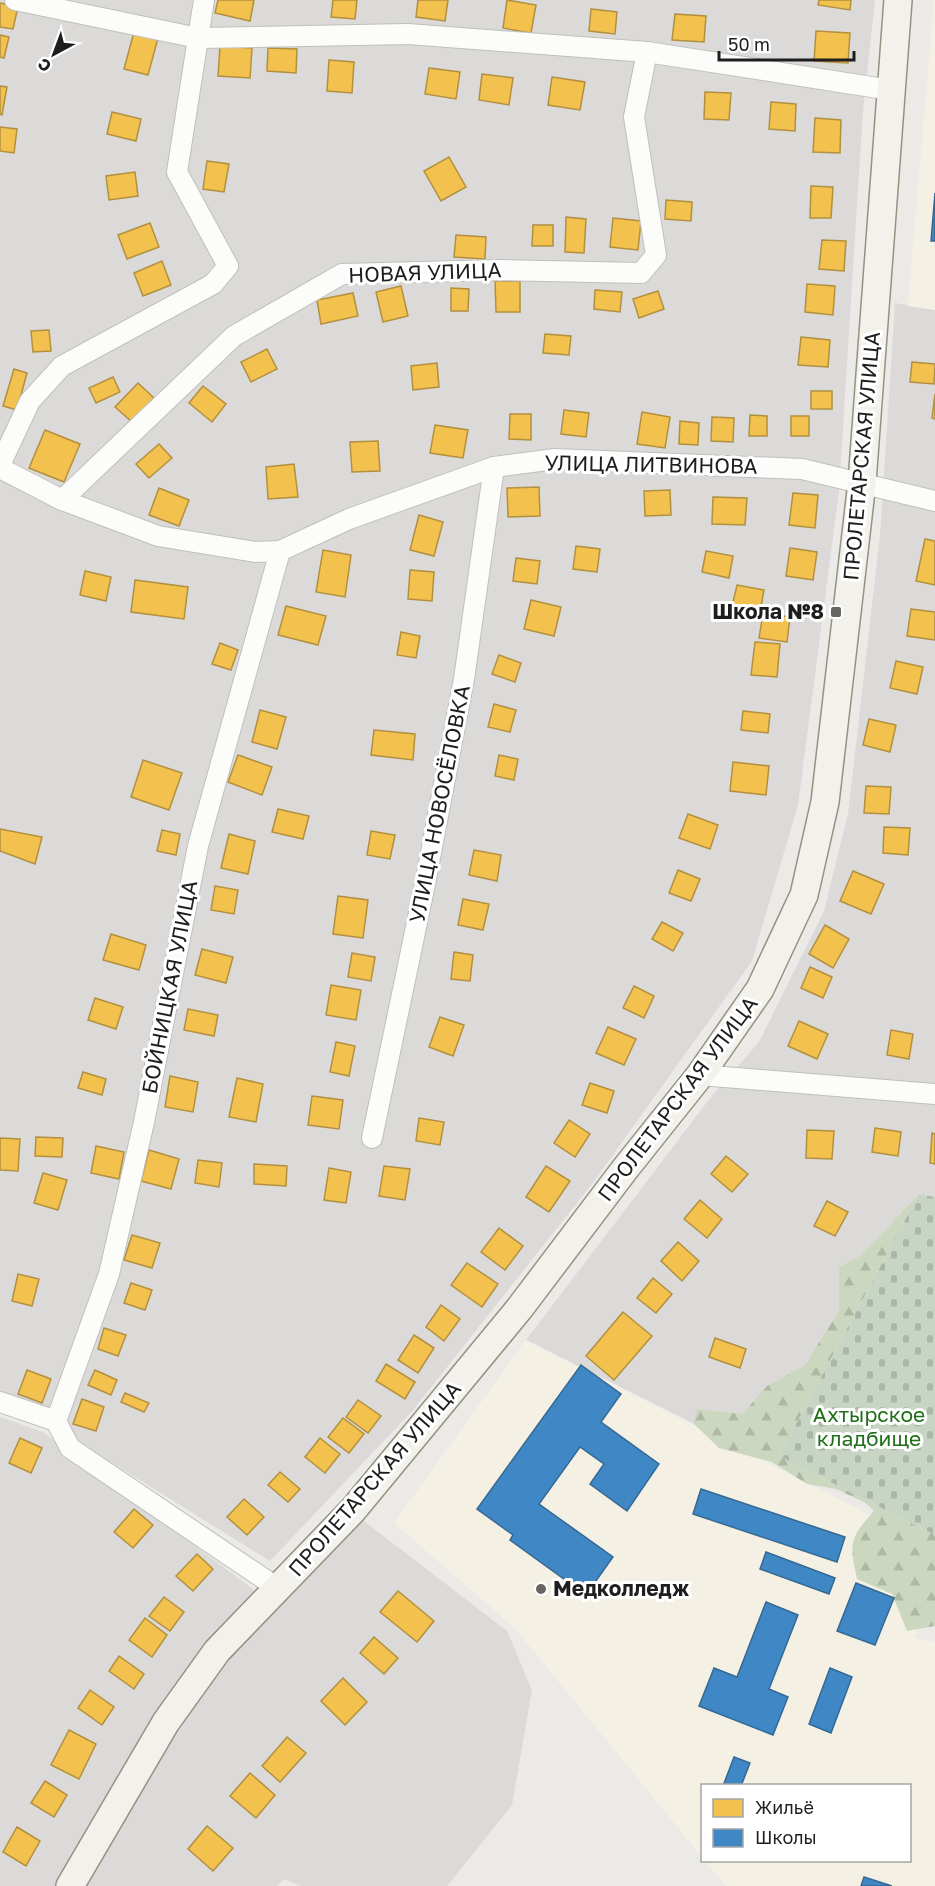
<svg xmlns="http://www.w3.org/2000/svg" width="935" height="1886" font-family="'Golos Text',sans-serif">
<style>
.residential{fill:#dbdad8}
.education{fill:#f4f1e4}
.forest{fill:url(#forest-firs)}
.cemetery{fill:url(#cemetery-stones)}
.homes{fill:#f2c14e;stroke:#b29040;stroke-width:1.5}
.schools{fill:#3f88c5;stroke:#356893;stroke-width:1.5}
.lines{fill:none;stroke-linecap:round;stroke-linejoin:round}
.minor-casing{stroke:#bfbfbd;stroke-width:22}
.secondary-casing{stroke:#949281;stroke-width:30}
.minor{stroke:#fcfcfb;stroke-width:20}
.secondary{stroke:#f2f1eb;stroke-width:27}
.poi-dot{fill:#666564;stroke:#fff;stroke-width:2}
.labels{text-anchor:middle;stroke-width:6;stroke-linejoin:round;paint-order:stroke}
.street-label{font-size:21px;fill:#1e1e1e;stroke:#fff}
.poi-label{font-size:21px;font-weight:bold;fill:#1e1e1e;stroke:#fff;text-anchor:end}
.park-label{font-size:21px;fill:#206f19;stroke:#fff}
</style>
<defs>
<pattern id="forest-firs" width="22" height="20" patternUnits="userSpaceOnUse" patternTransform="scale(1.5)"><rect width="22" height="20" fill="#ccd7bf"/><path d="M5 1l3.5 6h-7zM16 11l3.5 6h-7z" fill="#afb8a4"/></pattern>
<pattern id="cemetery-stones" width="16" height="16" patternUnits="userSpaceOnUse" patternTransform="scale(1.5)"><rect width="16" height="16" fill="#c8d5c5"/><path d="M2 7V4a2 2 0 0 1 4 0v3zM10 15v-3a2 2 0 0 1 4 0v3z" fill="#abb6a9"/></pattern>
</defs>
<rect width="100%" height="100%" fill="#eceae7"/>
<g class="residential">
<path d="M0,0H875L863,111L839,491L798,805L752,961L592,1184L413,1410L270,1561L85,1446L49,1414L0,1395Z"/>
<path d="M895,303L935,310V1197L919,1194L861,1255L839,1267V1310L805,1365L767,1386L742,1414L697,1409L693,1423L526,1340L711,1097L759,1042L824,911L848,814L880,535Z"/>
<path d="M0,1417L43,1432L270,1602L347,1508L507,1631L532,1690L512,1805L447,1886H301L284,1879L277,1886H0Z"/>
</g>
<g class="education">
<path d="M934,0H935V310L908,306Z"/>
<path d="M526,1340L933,1547L915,1638L935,1642V1886H726L705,1861L910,1860V1786H702V1857L514,1627L394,1523Z"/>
</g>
<path class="forest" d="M919,1194L779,1456L935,1535V1626L907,1631L892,1594L857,1579C849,1543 849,1539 874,1511L866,1503L836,1489L807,1484L772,1462L719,1448L693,1423L697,1409L742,1414L767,1386L805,1365L839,1310V1267L861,1255Z"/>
<path class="cemetery" d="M919,1194L935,1197V1535L779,1456Z"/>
<g class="homes">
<path d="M218,0H254L250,21L215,13Z"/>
<path d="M333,0H357L355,19L331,17Z"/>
<path d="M418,0H448L445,21L416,17Z"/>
<path d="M507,0L536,5L531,33L503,28Z"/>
<path d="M819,0H851L850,10L818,5Z"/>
<path d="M0,3L18,7L13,29L0,27Z"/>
<path d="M591,9L617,12L615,34L589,31Z"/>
<path d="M675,14L706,16L704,42L672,40Z"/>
<path d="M816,31L850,33L848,63L814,61Z"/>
<path d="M134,32L158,38L148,75L124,69Z"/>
<path d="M0,35L9,37L4,58L0,57Z"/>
<path d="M220,46L252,48L250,78L218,76Z"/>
<path d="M268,48L297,49L296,73L267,71Z"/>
<path d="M329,60L354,62L352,93L327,91Z"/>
<path d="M429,68L460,72L456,99L425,94Z"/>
<path d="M482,74L513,78L509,105L479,100Z"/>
<path d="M552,77L585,82L580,110L548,105Z"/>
<path d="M0,86L7,87L2,115L0,114Z"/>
<path d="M705,92L731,93L729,120L704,119Z"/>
<path d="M771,102L796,104L795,131L769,129Z"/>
<path d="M112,112L141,119L136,141L107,134Z"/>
<path d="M815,118L841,120L840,153L813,152Z"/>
<path d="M0,127L17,129L14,153L0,151Z"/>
<path d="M449,157L466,187L441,201L424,171Z"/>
<path d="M207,161L229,164L224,192L203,189Z"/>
<path d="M135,172L138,196L109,200L106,176Z"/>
<path d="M811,186L833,187L831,218H810Z"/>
<path d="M666,200L692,202L691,221L665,219Z"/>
<path d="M566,217L586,219L584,253L565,252Z"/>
<path d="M613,218L641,221L638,250L610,247Z"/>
<path d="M150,223L159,247L127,259L118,235Z"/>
<path d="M533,225H553V246H532Z"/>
<path d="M456,235L486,237L485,259L454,257Z"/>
<path d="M822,240L846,241L844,271L819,269Z"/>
<path d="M162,261L171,285L143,296L134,273Z"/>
<path d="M495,281H520V312H496Z"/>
<path d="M807,284L835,286L833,315L805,312Z"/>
<path d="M401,286L408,316L383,322L376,292Z"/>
<path d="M451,288L469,289L468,311H451Z"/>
<path d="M595,290L622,292L620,312L594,309Z"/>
<path d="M658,291L664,309L639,318L633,299Z"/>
<path d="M353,293L358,316L321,324L317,300Z"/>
<path d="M49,330L51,351L33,352L31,331Z"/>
<path d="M545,334L571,336L569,355L543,353Z"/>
<path d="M801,337L830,340L828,367L798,365Z"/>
<path d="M267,349L277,369L251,382L241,362Z"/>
<path d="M912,362L935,364L934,384L910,382Z"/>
<path d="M437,363L439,387L413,390L411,366Z"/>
<path d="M14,369L27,373L17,410L3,406Z"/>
<path d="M113,377L120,392L96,403L89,388Z"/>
<path d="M138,383L154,398L132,422L115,407Z"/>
<path d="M203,386L226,404L212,422L189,403Z"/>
<rect x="811" y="391" width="21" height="18"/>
<path d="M935,394V419L932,418Z"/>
<path d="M564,410L589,413L586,437L561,434Z"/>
<path d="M642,412L670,417L665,448L637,444Z"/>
<path d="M510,414H531V440L509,439Z"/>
<path d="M750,415L767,416V436H749Z"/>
<rect x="791" y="416" width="18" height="20"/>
<path d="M712,417L734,418L733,442L711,441Z"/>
<path d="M680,421L699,423L698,445L679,444Z"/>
<path d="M435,425L468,430L463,458L430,453Z"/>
<path d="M45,430L80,444L64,482L29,468Z"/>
<path d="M378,441L380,471L352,472L350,442Z"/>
<path d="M159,444L172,458L149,478L136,464Z"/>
<path d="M294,464L298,497L268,499L266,467Z"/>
<path d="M539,487L540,516L508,517L507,488Z"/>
<path d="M159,488L189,500L179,526L149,515Z"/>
<path d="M670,490L671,515L645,516L644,491Z"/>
<path d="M793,493L818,495L815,528L789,525Z"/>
<path d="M713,497L747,498L745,525L712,524Z"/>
<path d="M419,515L443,522L434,556L410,550Z"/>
<path d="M925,539L935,541V585L916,581Z"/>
<path d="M576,546L600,549L597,572L573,569Z"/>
<path d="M790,548L817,552L813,580L786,576Z"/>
<path d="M323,550L351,555L345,597L316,592Z"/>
<path d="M706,551L733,556L729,578L702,572Z"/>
<path d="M516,558L540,561L537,584L513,581Z"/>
<path d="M410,570L434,572L432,601L408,599Z"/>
<path d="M85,571L111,577L106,601L80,595Z"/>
<path d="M135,580L188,587L184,619L131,612Z"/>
<path d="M737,585L764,590L760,612L732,606Z"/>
<path d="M531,600L561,607L554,636L524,629Z"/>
<path d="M286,606L326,616L318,645L278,635Z"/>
<path d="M911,609L935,612V640L907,636Z"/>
<path d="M763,613L790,617L787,642L759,638Z"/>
<path d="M401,632L420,636L416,658L397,655Z"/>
<path d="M755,642L780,644L777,677L751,675Z"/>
<path d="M220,643L238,650L231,670L212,664Z"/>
<path d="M499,655L521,663L515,682L492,674Z"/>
<path d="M896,661L923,667L917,694L890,688Z"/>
<path d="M494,704L516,710L510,732L488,727Z"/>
<path d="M260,710L286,717L277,749L252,742Z"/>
<path d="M743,711L770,714L768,733L741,730Z"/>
<path d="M869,719L896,725L890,752L863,745Z"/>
<path d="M374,730L415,734L413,760L371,755Z"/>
<path d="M238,755L272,767L262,795L228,782Z"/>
<path d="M499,755L518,759L514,780L495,776Z"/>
<path d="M143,760L182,773L169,810L131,797Z"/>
<path d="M733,762L769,766L766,795L730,791Z"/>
<path d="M866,786L891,787L889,814L864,813Z"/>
<path d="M278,809L309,816L303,839L272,832Z"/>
<path d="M688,814L718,825L710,849L679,838Z"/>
<path d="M884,827L910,828L908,855L883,853Z"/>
<path d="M0,829L42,837L35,864L0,851Z"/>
<path d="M162,830L180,834L176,855L157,851Z"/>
<path d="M371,831L395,835L390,859L367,855Z"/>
<path d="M229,834L255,841L248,874L221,868Z"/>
<path d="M474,850L501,855L497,881L469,875Z"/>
<path d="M678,870L700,879L691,901L669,893Z"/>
<path d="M853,871L884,884L871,914L840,901Z"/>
<path d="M215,886L238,890L234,914L211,910Z"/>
<path d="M338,896L368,900L363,938L333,934Z"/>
<path d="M463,899L489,904L483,930L458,925Z"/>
<path d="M662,922L683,933L673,951L652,939Z"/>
<path d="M825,925L849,939L833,968L809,954Z"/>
<path d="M111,934L146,945L139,970L103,960Z"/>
<path d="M202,949L233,957L226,983L195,975Z"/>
<path d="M454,952L473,955L470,981L451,979Z"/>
<path d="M352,953L375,957L371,981L348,977Z"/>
<path d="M810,967L832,977L823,998L801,988Z"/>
<path d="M331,985L361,990L356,1020L326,1015Z"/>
<path d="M634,986L654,996L644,1018L623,1008Z"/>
<path d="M95,998L123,1007L116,1029L88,1020Z"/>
<path d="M188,1009L218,1015L214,1036L184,1030Z"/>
<path d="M440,1017L464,1025L453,1056L429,1047Z"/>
<path d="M799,1021L828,1034L817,1059L788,1046Z"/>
<path d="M608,1027L636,1039L624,1065L596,1053Z"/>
<path d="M891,1030L913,1034L909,1059L887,1055Z"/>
<path d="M336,1042L355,1046L349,1076L330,1072Z"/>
<path d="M83,1072L106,1079L102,1095L78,1088Z"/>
<path d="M170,1076L198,1082L193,1112L165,1107Z"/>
<path d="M237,1078L263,1084L256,1122L229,1117Z"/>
<path d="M590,1083L614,1091L607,1113L582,1105Z"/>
<path d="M312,1096L343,1100L339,1129L308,1125Z"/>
<path d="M419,1118L444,1122L440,1145L416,1141Z"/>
<path d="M569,1120L590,1134L575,1157L554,1143Z"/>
<path d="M875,1128L901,1132L898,1156L872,1152Z"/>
<path d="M807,1130L834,1131L832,1159L806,1158Z"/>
<path d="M932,1133L935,1134V1164L930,1163Z"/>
<path d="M36,1137L63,1138L62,1157L35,1156Z"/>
<path d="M0,1138L20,1139L18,1171L0,1170Z"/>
<path d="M96,1146L124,1152L119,1179L91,1173Z"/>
<path d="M149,1150L179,1159L171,1189L141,1181Z"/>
<path d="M726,1156L748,1174L732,1192L711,1174Z"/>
<path d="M198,1160L222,1163L219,1187L195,1183Z"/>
<path d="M254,1164L287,1166L286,1186L254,1184Z"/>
<path d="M384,1166L410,1169L405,1200L379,1196Z"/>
<path d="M546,1166L570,1181L549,1212L526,1197Z"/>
<path d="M329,1168L351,1172L346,1203L324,1200Z"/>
<path d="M43,1173L67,1180L58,1210L34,1203Z"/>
<path d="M700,1200L722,1219L707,1238L684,1219Z"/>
<path d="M827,1201L848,1212L835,1236L814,1226Z"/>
<path d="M499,1228L523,1246L505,1270L481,1252Z"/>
<path d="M132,1235L160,1243L152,1268L124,1260Z"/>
<path d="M678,1242L699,1261L682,1281L661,1261Z"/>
<path d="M467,1263L498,1284L482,1307L451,1285Z"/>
<path d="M18,1274L39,1279L32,1306L12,1301Z"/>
<path d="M653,1278L672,1294L656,1313L637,1298Z"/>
<path d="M131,1283L152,1290L145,1310L124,1303Z"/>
<path d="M441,1305L460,1319L444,1341L426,1327Z"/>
<path d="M623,1312L652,1336L614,1380L586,1356Z"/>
<path d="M104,1328L126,1335L118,1356L98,1349Z"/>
<path d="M414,1335L434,1348L418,1373L398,1360Z"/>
<path d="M715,1338L746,1349L740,1368L709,1357Z"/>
<path d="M386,1364L415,1382L405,1399L376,1381Z"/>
<path d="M27,1370L51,1379L42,1403L18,1394Z"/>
<path d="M95,1370L117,1380L111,1395L88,1385Z"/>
<path d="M125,1393L149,1403L144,1412L121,1402Z"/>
<path d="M82,1399L104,1407L96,1431L73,1424Z"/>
<path d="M358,1400L381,1416L368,1433L346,1417Z"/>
<path d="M343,1418L364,1434L349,1453L328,1437Z"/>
<path d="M20,1438L42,1448L31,1473L9,1463Z"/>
<path d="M320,1438L340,1454L325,1473L305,1457Z"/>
<path d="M280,1472L300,1489L288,1502L268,1485Z"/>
<path d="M244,1499L264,1517L247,1535L227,1517Z"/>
<path d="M134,1509L153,1525L133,1548L114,1532Z"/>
<path d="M197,1554L213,1569L193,1591L176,1576Z"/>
<path d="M398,1591L434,1621L417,1642L380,1612Z"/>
<path d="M164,1597L184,1612L170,1631L149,1616Z"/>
<path d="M145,1618L167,1635L152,1657L129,1640Z"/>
<path d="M374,1637L398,1658L384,1674L360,1653Z"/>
<path d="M119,1656L144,1674L134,1689L109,1671Z"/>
<path d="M343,1678L367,1702L345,1725L321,1701Z"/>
<path d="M90,1690L114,1707L102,1725L78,1708Z"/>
<path d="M69,1730L96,1744L79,1779L51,1765Z"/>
<path d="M287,1737L306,1753L280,1782L262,1766Z"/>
<path d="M250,1773L275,1795L256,1818L230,1796Z"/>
<path d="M45,1781L67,1795L54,1817L31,1803Z"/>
<path d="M207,1826L233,1848L213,1871L188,1849Z"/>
<path d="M17,1827L40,1841L26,1866L3,1852Z"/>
</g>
<g class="schools">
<path d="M935,193V241H931Z"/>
<path d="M581,1365L621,1394L601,1422L659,1464L627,1511L590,1484L604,1464L580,1447L539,1504L613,1557L586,1595L510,1540L513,1535L477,1509Z"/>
<path d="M701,1489L845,1537L837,1562L693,1514Z"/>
<path d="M766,1552L835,1578L829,1594L760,1569Z"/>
<path d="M856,1583L894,1598L875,1645L837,1631Z"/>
<path d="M766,1602L798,1615L769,1689L788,1697L773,1735L699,1706L714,1668L737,1677Z"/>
<path d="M830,1668L852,1677L831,1733L809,1724Z"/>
<path d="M734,1757L750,1763L741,1786H723Z"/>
<path d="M864,1877L892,1886H861Z"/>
</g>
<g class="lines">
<defs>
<g id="minor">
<path d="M15,0L198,38L408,34L647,52L891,90"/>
<path d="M0,465L30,401L62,366L213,284L228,266L177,172L204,0"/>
<path d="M0,468L62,500L158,536L255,552L280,551L349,519L494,467L555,459L802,469L935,501"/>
<path d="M62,500L234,336L342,274L499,270L641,273L656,255L634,117L647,52"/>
<path d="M700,1075L935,1094"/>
<path d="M372,1138L425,884L464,679L494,467"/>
<path d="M0,1402L56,1421L70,1448L279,1589"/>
<path d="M56,1421L109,1274L144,1122L198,846L280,551"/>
</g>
<path id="secondary" d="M70,1886L166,1722L217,1651L353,1510L519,1309L625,1169L700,1075L760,989L804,895L825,802L862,482L898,0"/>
</defs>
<use href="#minor" class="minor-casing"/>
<use href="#secondary" class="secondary-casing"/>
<use href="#minor" class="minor"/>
<use href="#secondary" class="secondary"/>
</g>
<g class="poi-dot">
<rect x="830" y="606" width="12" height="12" rx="3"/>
<circle cx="541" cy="1589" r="6"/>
</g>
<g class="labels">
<g class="street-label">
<text transform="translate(425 273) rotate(-2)" y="7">НОВАЯ УЛИЦА</text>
<text transform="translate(862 456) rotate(-85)" y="7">ПРОЛЕТАРСКАЯ УЛИЦА</text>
<text transform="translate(651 465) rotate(1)" y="7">УЛИЦА ЛИТВИНОВА</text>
<text transform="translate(440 804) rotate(-79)" y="7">УЛИЦА НОВОСЁЛОВКА</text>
<text transform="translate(170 987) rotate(-79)" y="7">БОЙНИЦКАЯ УЛИЦА</text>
<text transform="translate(678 1099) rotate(-53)" y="7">ПРОЛЕТАРСКАЯ УЛИЦА</text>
<text transform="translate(375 1479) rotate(-49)" y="7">ПРОЛЕТАРСКАЯ УЛИЦА</text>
</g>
<g class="poi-label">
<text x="824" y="619">Школа №8</text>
<text x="553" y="1596" text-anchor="start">Медколледж</text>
</g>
<g class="park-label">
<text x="869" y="1422">Ахтырское<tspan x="869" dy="24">кладбище</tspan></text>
</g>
</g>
<rect x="701" y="1784" width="210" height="78" fill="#ffffff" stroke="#a5a5a5" stroke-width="1.5"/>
<rect x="713" y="1799" width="30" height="18" fill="#f2c14e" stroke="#a5a5a5" stroke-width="1.5"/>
<text x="755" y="1814" font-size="18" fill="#1e1e1e">Жильё</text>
<rect x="713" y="1829" width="30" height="18" fill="#3f88c5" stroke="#a5a5a5" stroke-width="1.5"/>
<text x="755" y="1844" font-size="18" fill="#1e1e1e">Школы</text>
<g transform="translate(54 54) rotate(221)" stroke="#ffffff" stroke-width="4.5" paint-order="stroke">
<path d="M0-4.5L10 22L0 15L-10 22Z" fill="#1e1e1e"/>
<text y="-9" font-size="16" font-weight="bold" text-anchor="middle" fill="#1e1e1e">С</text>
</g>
<path d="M719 51v9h135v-9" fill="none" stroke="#1e1e1e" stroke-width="3"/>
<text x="728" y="51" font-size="18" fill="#1e1e1e" stroke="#ffffff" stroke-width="4.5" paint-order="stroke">50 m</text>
</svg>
